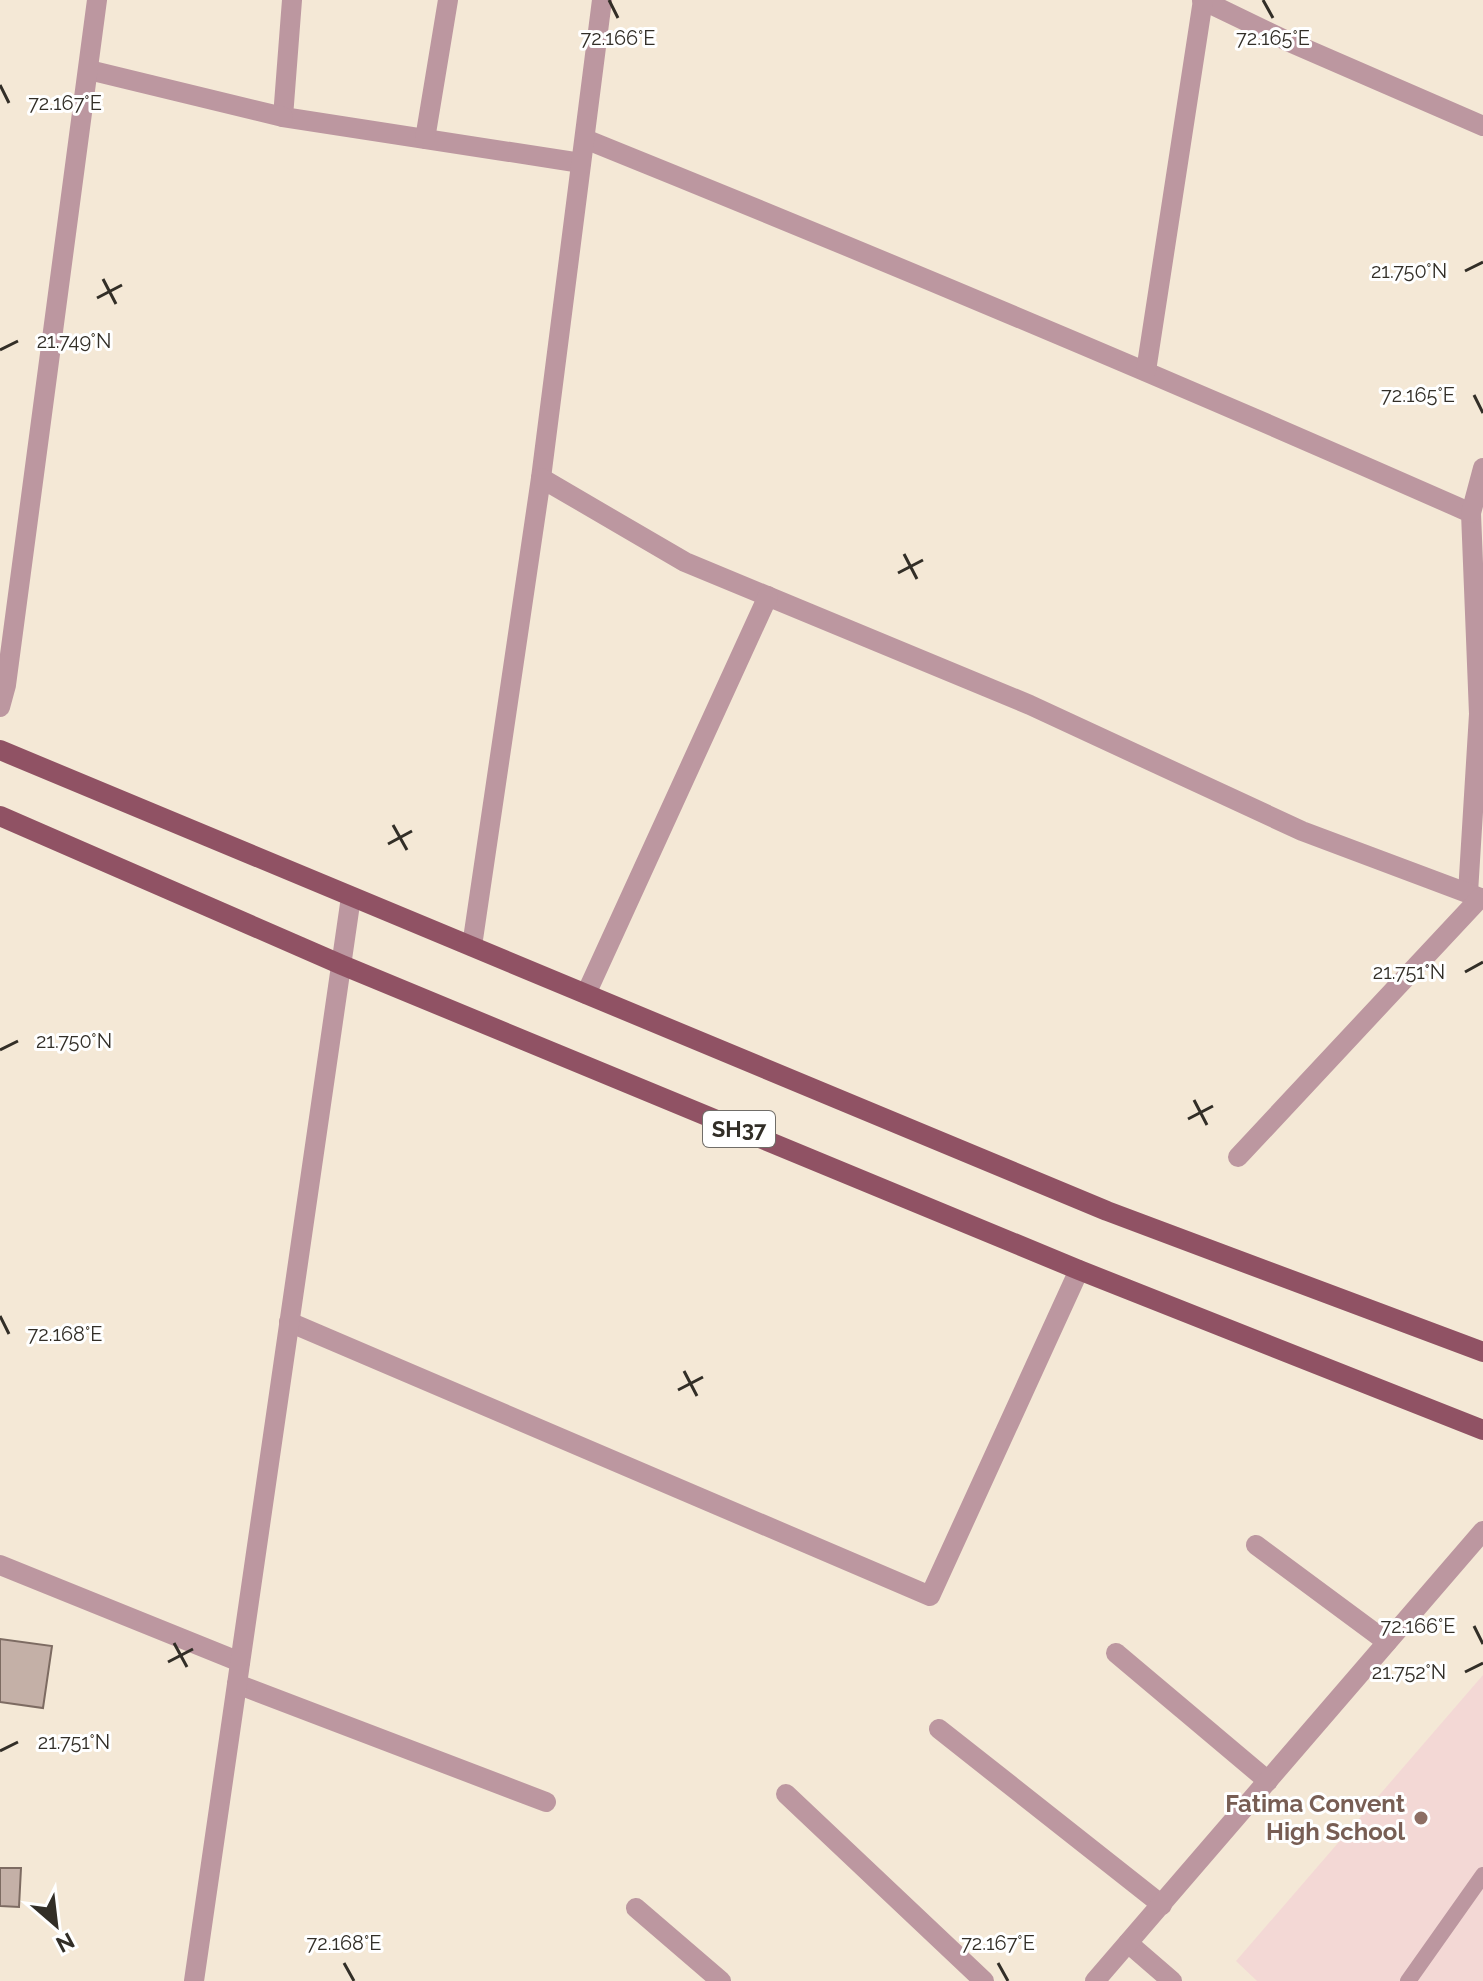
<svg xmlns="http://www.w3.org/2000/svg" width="1483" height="1981" font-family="Raleway,sans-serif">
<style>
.education{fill:#f3d8d5}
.building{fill:#c4b0a7;stroke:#7d6b62;stroke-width:2}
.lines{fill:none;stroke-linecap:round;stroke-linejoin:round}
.service{stroke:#bc97a0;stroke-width:16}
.minor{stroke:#bc97a0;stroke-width:20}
.primary{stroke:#905264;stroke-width:20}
.ticks{fill:none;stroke:#322e27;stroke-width:3}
.education-dot{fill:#8d6e63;stroke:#fff;stroke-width:3}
.labels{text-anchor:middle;stroke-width:6;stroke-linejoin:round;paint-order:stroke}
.shield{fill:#fff;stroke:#706d68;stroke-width:2}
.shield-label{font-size:22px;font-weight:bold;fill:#322e27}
.education-label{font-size:24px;font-weight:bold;fill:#785e54;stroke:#fff;text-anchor:end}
.ticks-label{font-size:20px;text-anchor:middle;fill:#322e27;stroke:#fff;stroke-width:6;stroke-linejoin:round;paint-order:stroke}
</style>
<rect width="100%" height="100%" fill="#f4e8d6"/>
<path class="education" d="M1483,1675V1981H1257L1236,1961Z"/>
<g class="building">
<path d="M0,1639L52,1646L43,1708L0,1702Z"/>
<path d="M0,1868H21L19,1907L0,1906Z"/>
</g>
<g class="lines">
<path class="service" d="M1408,1981L1483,1875"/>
<g class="minor">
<path d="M292,0L283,117L581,163"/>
<path d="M1202,0L1285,40L1483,126"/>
<path d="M89,70L283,117"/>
<path d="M425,139L448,0"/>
<path d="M585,139C882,259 1177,383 1471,513L1479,714L1468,893"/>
<path d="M1146,371L1203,0"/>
<path d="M541,478L602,0"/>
<path d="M1471,513L1483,468"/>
<path d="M0,707L6,685L97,0"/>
<path d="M472,946L541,478L685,562L1030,705L1302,831L1483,899"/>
<path d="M586,994L768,596"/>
<path d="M1238,1157L1480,898"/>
<path d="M289,1322L930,1596L1079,1270"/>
<path d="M1256,1545L1387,1642"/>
<path d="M0,1565L240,1662"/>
<path d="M1116,1653L1268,1781"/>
<path d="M237,1684L546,1802"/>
<path d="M939,1729L1162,1905"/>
<path d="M786,1794L984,1981"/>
<path d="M636,1908L721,1981"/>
<path d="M1128,1943L1172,1981"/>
<path d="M194,1981L351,897"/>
<path d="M1095,1981L1483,1531"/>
</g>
<g class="primary">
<path d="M0,750L1107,1211L1483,1352"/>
<path d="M0,816L342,965L1079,1270L1483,1430"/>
</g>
</g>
<path class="ticks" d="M609,0L618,18M1263,0L1273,18M0,85L9,103M1465,271L1483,262M103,279L116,304M97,298L122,285M0,350L18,341M1474,395L1483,413M904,554L917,579M898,573L923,560M393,825L407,850M388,844L412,831M1465,972L1483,962M0,1050L18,1041M1194,1100L1207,1125M1188,1119L1213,1106M0,1316L9,1334M684,1371L697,1396M678,1390L703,1377M1474,1626L1483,1644M174,1643L187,1667M168,1662L193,1649M1465,1672L1483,1663M0,1751L18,1742M344,1963L354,1981M998,1963L1008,1981"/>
<circle class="education-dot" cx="1421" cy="1818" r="8"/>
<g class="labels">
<rect class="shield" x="703" y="1111" width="72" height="36" rx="6"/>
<g class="shield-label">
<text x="739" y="1137">SH37</text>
</g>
<g class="education-label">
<text x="1405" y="1812">Fatima Convent<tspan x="1405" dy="28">High School</tspan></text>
</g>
</g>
<g class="ticks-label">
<text x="618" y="45">72.166°E</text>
<text x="1273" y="45">72.165°E</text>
<text x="65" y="110">72.167°E</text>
<text x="1409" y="278">21.750°N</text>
<text x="74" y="348">21.749°N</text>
<text x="1418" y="402">72.165°E</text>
<text x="1409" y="979">21.751°N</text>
<text x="74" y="1048">21.750°N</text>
<text x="65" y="1341">72.168°E</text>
<text x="1418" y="1633">72.166°E</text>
<text x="1409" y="1679">21.752°N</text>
<text x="74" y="1749">21.751°N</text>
<text x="344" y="1950">72.168°E</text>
<text x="998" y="1950">72.167°E</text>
</g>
<g transform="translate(56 1925) rotate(152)" stroke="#ffffff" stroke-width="6" paint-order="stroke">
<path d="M0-6L14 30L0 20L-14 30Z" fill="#322e27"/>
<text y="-12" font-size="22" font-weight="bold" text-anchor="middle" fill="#322e27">N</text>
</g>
</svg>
